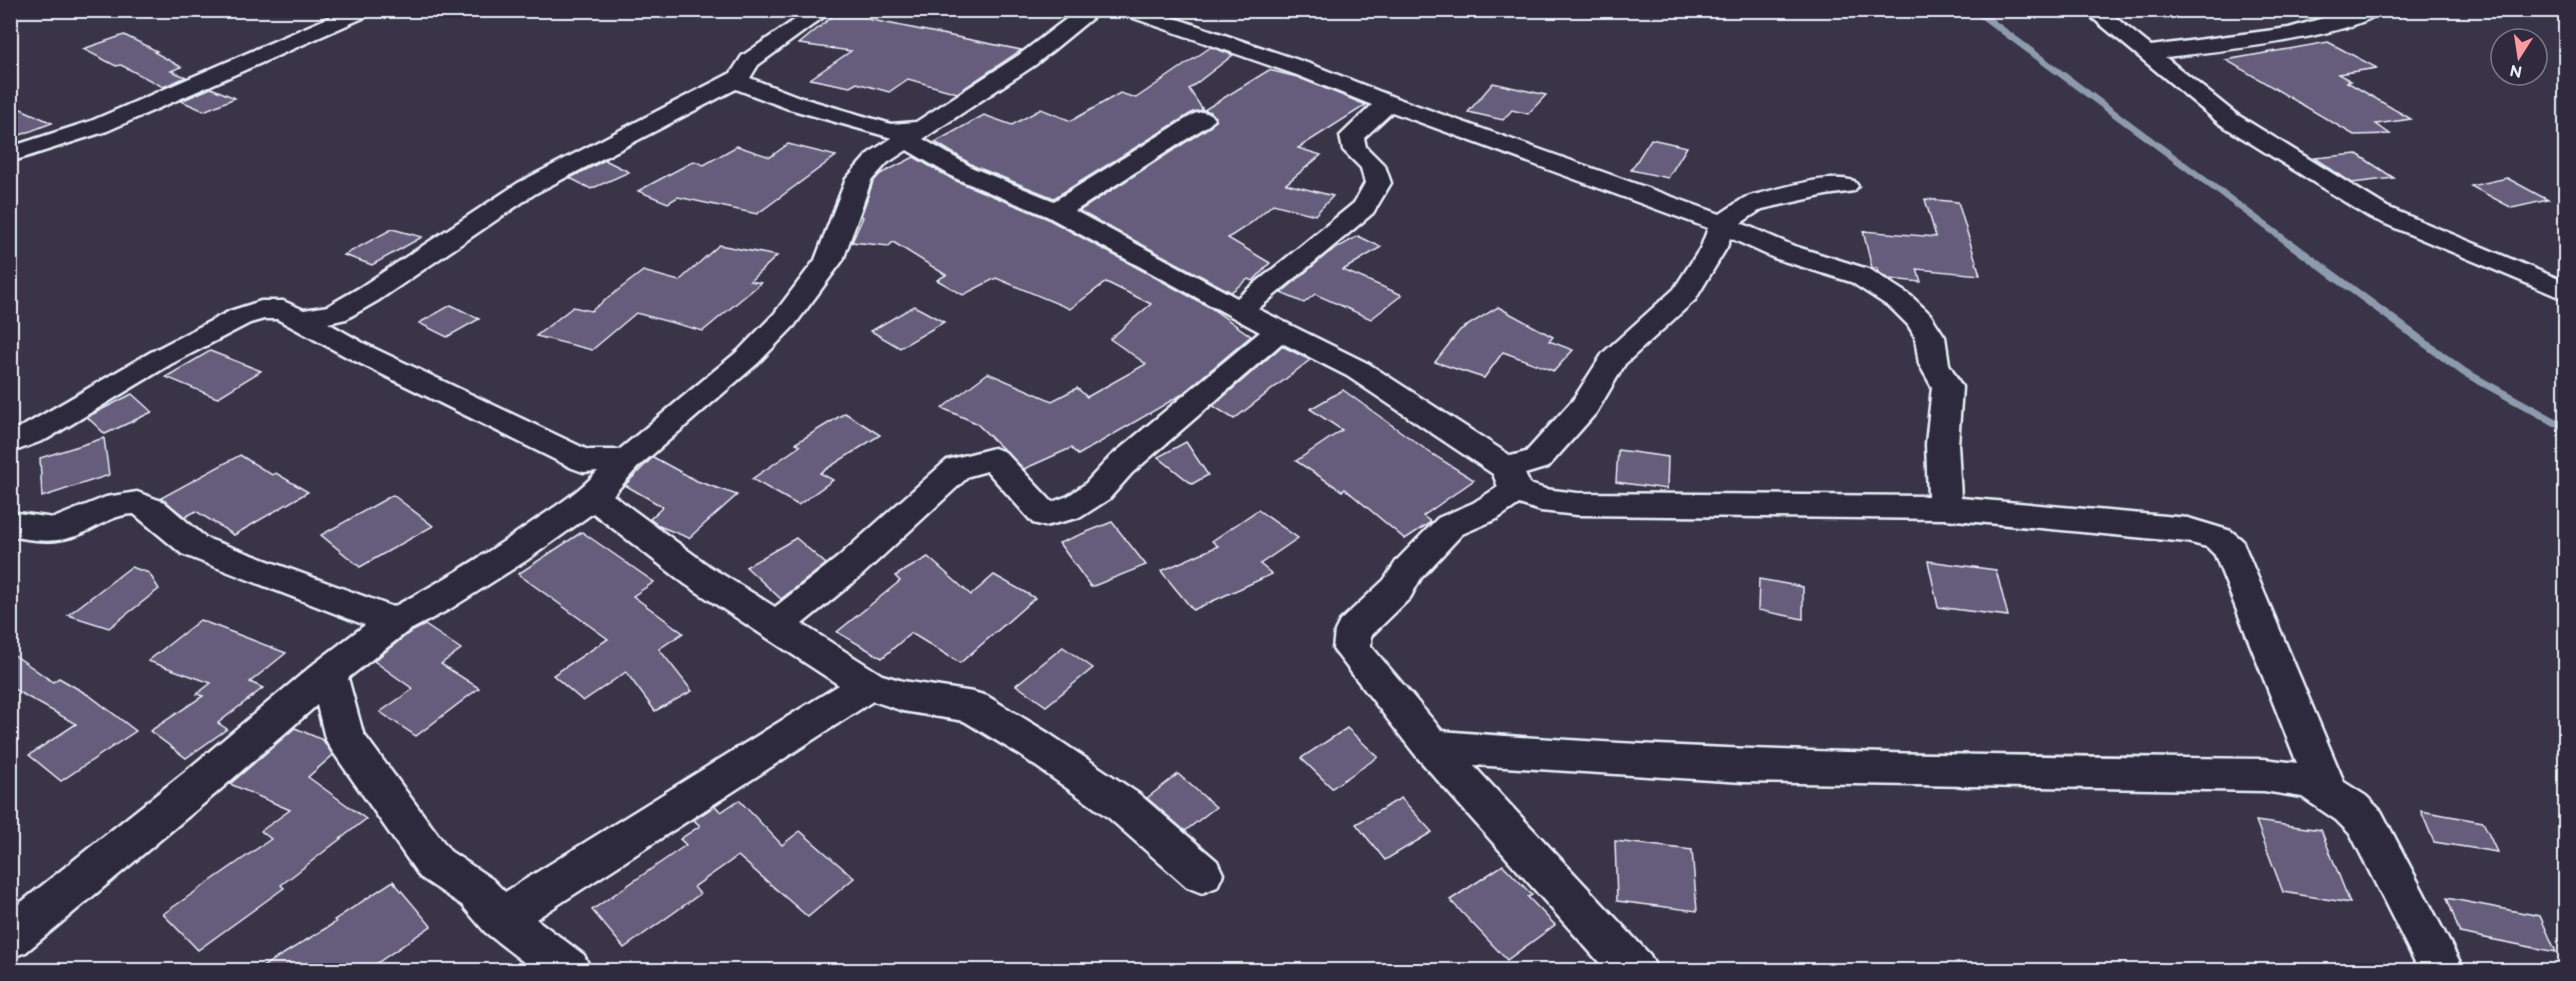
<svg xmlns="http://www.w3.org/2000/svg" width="2576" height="981" font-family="'Balsamiq Sans',sans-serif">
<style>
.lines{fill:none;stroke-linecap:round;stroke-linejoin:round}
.stream-far1{stroke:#8d9bae;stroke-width:7}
.stream{stroke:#8d9bae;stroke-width:8}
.building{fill:#665d7b;stroke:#e8f1f8;stroke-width:1.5}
.minor-casing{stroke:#e8f1f8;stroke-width:5}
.minor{fill:#2f2a3d;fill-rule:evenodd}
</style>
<rect width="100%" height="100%" fill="#3a3449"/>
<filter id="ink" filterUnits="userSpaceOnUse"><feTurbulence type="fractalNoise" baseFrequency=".0167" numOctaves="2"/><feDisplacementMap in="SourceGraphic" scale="12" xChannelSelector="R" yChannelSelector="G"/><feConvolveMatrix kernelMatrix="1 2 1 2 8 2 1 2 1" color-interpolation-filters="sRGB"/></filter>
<g filter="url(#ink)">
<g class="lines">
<path class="stream-far1" d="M1975,10L2293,246"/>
<path class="stream" d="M2291,244L2464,372L2566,428"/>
</g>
<g class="building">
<path d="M840,10H877L867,19L1021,50L957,93L908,79L889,92L857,83L850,87L810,79L851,51L799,44Z"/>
<path d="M124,35L157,51L154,52L181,67L171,71L186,77L163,87L121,65L116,66L83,49Z"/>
<path d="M2328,42L2377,68L2338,74L2351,81L2347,82L2411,119L2376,124L2390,134L2354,135L2226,60Z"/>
<path d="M1211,47L1233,55L1189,89L1203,110L1193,112L1054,198L974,166L935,142L984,115L1012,125L1041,109L1071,121L1120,93L1136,98Z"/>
<path d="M1269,70L1297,77L1366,105L1298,148L1321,155L1286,184L1333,196L1315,215L1273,204L1251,223L1228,238L1270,263L1253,281L1248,279L1231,292L1079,211L1211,126L1216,118L1211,112L1204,110Z"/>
<path d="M1493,83L1528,91L1546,95L1528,114L1512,110L1503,120L1468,112Z"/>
<path d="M211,88L235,98L204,111L181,101Z"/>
<path d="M10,104L52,123L10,139Z"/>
<path d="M1651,139L1687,147L1668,178L1631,170Z"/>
<path d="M788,144L836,156L757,214L678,197L668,203L638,191L694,161L704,165L737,146L770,157Z"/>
<path d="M2357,154L2394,178L2352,183L2314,158Z"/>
<path d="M914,157L954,180L1046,218L1211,308L1251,336L1181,395L1078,455L1071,448L1024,469L976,423L942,408L988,373L1052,401L1077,388L1087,397L1146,364L1110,339L1151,304L1106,282L1070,309L996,278L963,295L937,280L946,275L893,242L889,246L852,242L863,217L861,216L873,182L880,174Z"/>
<path d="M605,160L629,172L591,189L570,178Z"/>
<path d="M2507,178L2548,200L2512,208L2471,186Z"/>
<path d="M1925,199L1958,202L1980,275L1917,269L1921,282L1889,279L1878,272L1877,268H1872L1863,231L1936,237Z"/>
<path d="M392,229L422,237L372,265L344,255Z"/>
<path d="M1358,236L1381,247L1343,270L1402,295L1371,319L1315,294L1304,303L1281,293L1328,253Z"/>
<path d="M719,245L777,256L750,281L761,283L703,331L636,313L592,350L536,336L573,307L591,311L643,271L679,281Z"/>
<path d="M451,305L479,319L447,337L419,323Z"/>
<path d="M914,306L944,322L900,348L871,331Z"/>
<path d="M1498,307L1553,337L1549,341L1573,350L1554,371L1503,352L1484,378L1435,362L1460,330Z"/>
<path d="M1282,346L1310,360L1234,419L1213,406Z"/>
<path d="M210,351L261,371L217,398L166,377Z"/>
<path d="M1343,390L1432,454L1474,480L1423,516L1431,522L1405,539L1345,489L1342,491L1296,461L1342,430L1310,409Z"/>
<path d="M132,394L152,412L105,434L87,417Z"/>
<path d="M845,413L880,435L820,473L833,480L798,505L752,479L800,446L796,443Z"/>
<path d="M104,438L109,475L42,497L40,458Z"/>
<path d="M1186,442L1208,475L1192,484L1158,457Z"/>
<path d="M1618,450L1668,457L1667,489L1616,482Z"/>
<path d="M240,455L272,475L276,473L308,492L234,535L196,511L185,517L161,498Z"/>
<path d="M653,457L697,481L737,495L689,538L659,526L650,519L663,507L625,485Z"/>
<path d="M393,495L433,526L360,567L321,535Z"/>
<path d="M1258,510L1298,538L1260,564L1272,574L1193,610L1161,571L1218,546L1212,541Z"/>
<path d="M1112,522L1146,565L1091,587L1059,543Z"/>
<path d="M582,532L654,582L633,596L683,633L659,649L692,691L655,711L626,672L583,701L553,675L608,639L518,574Z"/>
<path d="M796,538L826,564L781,599L746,567Z"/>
<path d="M928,557L971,595L994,575L1035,598L960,663L911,633L882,658L837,632L900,581L895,576Z"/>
<path d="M1928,561L1996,570L2008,616L1938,607Z"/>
<path d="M131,567L149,573L159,589L109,628L68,615Z"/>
<path d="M1759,579L1803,587V619L1758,610Z"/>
<path d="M200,620L286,653L250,682L263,688L218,723L227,729L186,758L150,731L203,696L197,694L211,683L148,661Z"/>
<path d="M425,625L461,649L441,664L479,688L416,736L380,712L413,689L374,661L409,633Z"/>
<path d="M1063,647L1093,668L1046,706L1016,685Z"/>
<path d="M10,652L53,682L59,678L90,696L136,731L61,781L29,755L76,724L10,687Z"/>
<path d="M295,728L323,740L333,755L308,777L366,819L281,885L284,888L198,950L163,914L271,839L261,831L290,810L230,784Z"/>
<path d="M1347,728L1378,757L1332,788L1301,758Z"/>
<path d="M1178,774L1216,807L1185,831L1147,798Z"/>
<path d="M1401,798L1432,832L1385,860L1356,824Z"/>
<path d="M739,800L782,845L800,831L854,878L808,917L738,856L694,887L700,894L624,948L592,910L686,845L680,839L700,826L694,820L715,806L721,812Z"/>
<path d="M2421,811L2483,822L2497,852L2434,842Z"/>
<path d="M2256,821L2321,830L2350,903L2283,892Z"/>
<path d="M1615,841L1692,850L1697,911L1617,901Z"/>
<path d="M1503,865L1532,895L1528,897L1555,925L1507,960L1450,900Z"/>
<path d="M393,881L431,926L367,970H257L336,922L334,920Z"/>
<path d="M2447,898L2540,916L2556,952L2460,933Z"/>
</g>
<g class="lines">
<defs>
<g id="minor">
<path d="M346,10H375L372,14L107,131L10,162V147L91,121Z"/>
<path d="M809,10H833L758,65L750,78L802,98L891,124L916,122L1019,55L1078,10H1102L1035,65L923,139L973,168L1054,201L1194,114L1202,112L1210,114L1214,119L1210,124L1075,211L1237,298L1354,203L1365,183L1361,168L1343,150L1340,136L1372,105L1297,75L1122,14L1119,10H1151L1313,65L1396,98L1720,214L1744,198L1753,195C1782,189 1825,173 1854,181L1858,186L1854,191L1826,195L1762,209L1741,223L1794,246L1871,270L1911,296L1930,314L1945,337L1949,364L1962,387L1958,444L1961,498L2188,518L2231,531L2242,540L2344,782L2366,796L2381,811L2464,970H2419L2351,835L2336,820L2302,797L2264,791L1743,782L1473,765L1650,955L1657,970H1606L1417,757L1333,649L1335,631L1340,621L1384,580L1397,560L1438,518L1473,503L1498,487L1493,474L1347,376L1282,343L1132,473L1109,499L1081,517L1045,526L1033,523L987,471L969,476L861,576L802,624L882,675L903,681L973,692L987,696L1048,733L1139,794L1217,861L1223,874L1217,887L1202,893L1187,887L1109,818L1020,755L964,721L903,711L873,701L536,919L584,955L591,970H534L485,932L462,905L420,877L331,749L325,738L317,705L214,795L26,952L10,958V911L186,771L315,663L365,625L182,554L134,514C114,514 98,527 81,534C56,544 36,541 10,536V512L54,518L106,497L137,492L164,502L206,538L393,607C440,583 485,555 528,525C553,508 578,493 598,471L583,472L572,468L345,356L277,319H264L250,323L171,364L47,439L10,453V431L25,425L151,352L230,311L261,301H283L304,310L328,306L359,288L518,183L731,73L742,56ZM736,89L786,108L892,138L869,153L846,179L815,260L774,314L738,351L619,450H588L365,344L328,323L346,319L379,300L536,193ZM1392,112L1708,228L1701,247L1674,289L1603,353L1573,400L1526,452L1511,456L1369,364L1258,309L1373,213L1391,183L1385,166L1366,147L1364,138ZM907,150L955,178L1047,216L1260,332L1110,457L1085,484L1068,496L1052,502L1005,452L994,448L947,460L837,558L775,607L709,566L613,495L638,467L758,363L794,326L843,260L871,181L887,163ZM1730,238L1774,258L1851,282L1891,308L1908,325L1915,337L1919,364L1932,387L1926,444L1928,496L1577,493L1545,489L1530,484L1525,474L1548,467L1596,413L1625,364L1695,300L1727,247ZM1519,504L1541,511L1577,515L1945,519L2187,542L2207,547L2215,555L2297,763L2264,759C1990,755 1715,754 1442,731L1371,646V636L1410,598L1421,578L1462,534L1497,519ZM593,513L685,584L839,685L505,892L492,879L450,851L363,733L348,678L408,631L450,609L527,560Z"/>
<path d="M2083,10H2106L2151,46L2289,28L2351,10H2381C2364,36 2201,53 2165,57L2236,114L2387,207L2566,282V300L2369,217L2220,124Z"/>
</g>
</defs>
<use href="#minor" class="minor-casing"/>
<use href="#minor" class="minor"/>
</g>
</g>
<rect width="2576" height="981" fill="none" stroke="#2f2a3d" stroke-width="36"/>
<rect x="18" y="18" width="2540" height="945" fill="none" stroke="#e8f1f8" stroke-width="2" filter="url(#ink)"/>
<g transform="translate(2519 57) rotate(192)"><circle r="28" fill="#2f2a3d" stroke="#797a88" stroke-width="1.5"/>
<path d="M0-4.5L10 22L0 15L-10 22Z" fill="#ff9aa2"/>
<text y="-9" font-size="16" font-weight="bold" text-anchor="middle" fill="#e8f1f8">N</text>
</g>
</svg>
